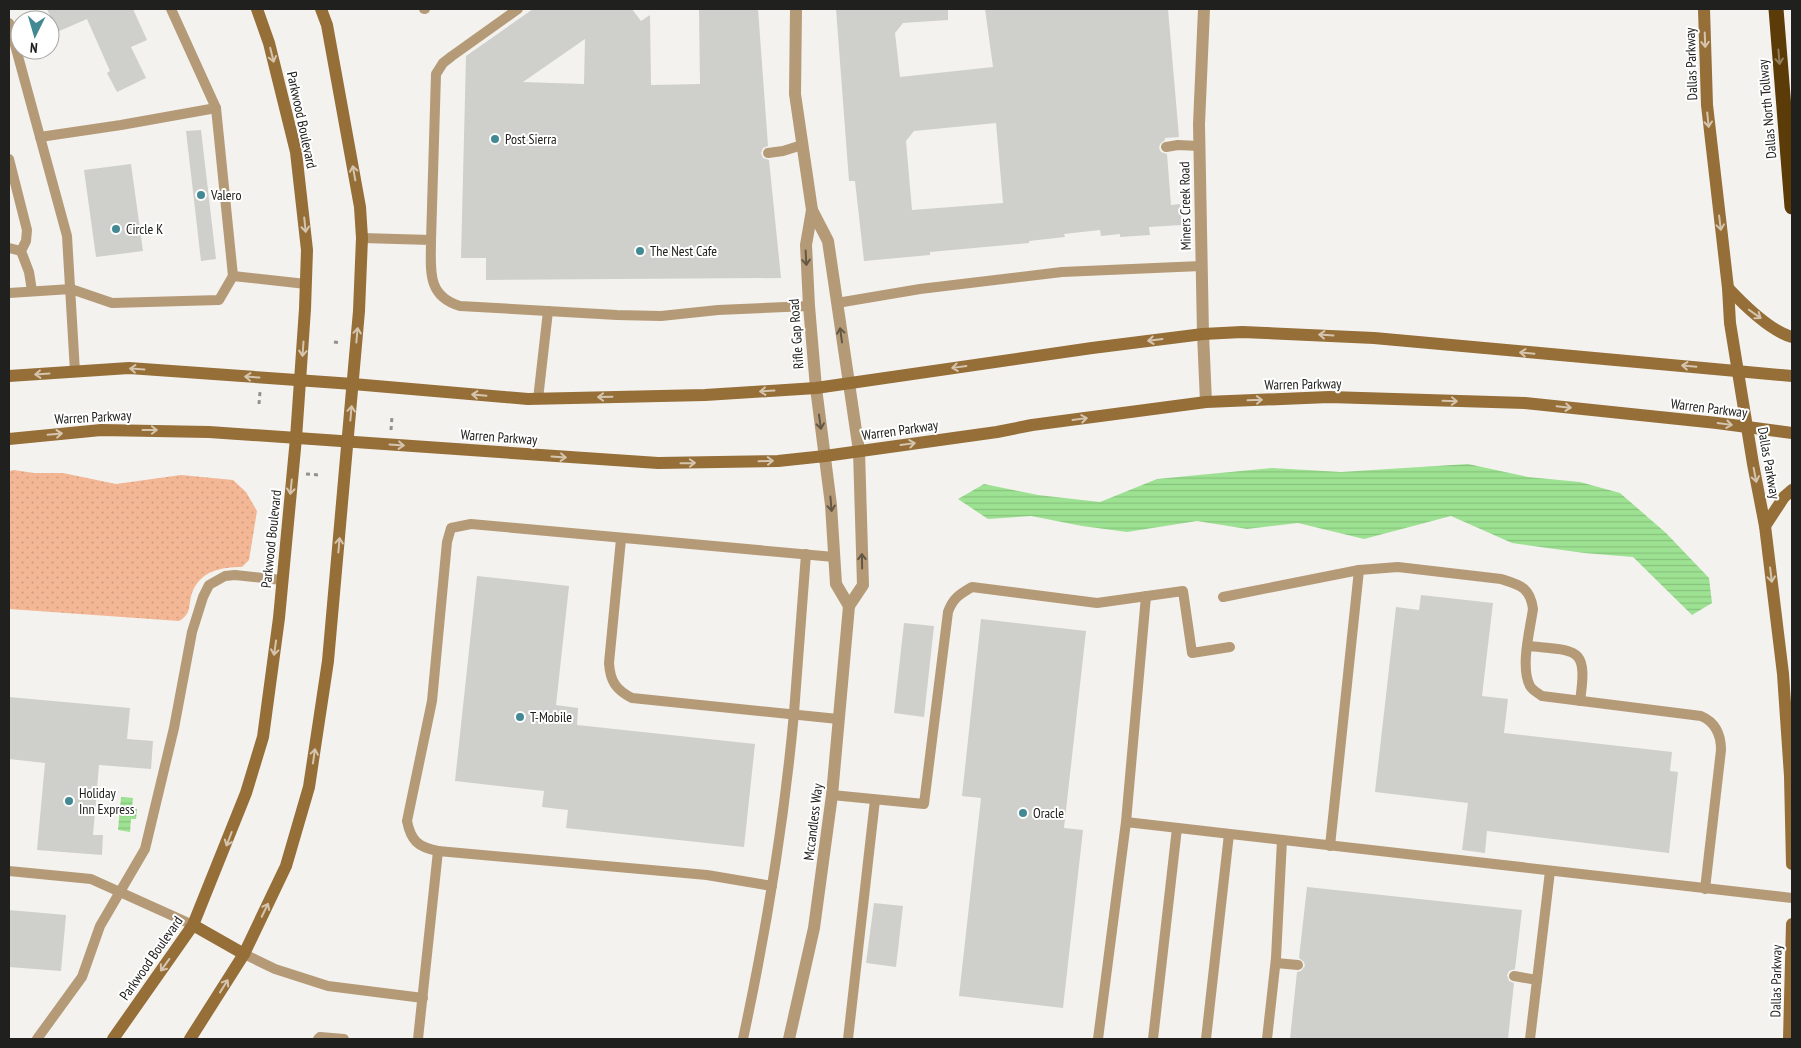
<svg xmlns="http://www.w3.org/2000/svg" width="1801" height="1048" font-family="'PT Sans Narrow',sans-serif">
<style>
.grass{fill:url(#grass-dots)}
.water{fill:url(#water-rules)}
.building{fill:#cfd0cb;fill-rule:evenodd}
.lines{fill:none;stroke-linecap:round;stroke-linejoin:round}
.path{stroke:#92918e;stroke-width:3;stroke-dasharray:4 4;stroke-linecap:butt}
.lane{stroke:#b59a77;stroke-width:10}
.street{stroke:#b59a77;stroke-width:12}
.secondary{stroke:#956e38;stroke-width:12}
.highway{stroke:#5b3b07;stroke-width:15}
.oneway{stroke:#d5c5af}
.oneway2{stroke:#94805e}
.oneway3{stroke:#635746}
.poi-dot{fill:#438994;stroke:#fff;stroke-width:2}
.labels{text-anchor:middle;stroke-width:4;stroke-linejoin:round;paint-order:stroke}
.street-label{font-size:14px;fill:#20201e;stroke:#fff}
.poi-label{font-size:14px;fill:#20201e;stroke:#fff;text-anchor:start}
</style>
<defs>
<pattern id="grass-dots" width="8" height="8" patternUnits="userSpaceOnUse" patternTransform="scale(1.25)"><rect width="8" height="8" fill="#f3b795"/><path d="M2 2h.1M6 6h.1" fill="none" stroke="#d09d80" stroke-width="1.8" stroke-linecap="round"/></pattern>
<pattern id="water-rules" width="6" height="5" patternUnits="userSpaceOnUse" patternTransform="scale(1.25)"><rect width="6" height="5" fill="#9de292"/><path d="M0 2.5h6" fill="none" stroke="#87c27d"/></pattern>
</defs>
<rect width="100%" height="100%" fill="#f3f2ee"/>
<path class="grass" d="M14,470L34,473H63L116,484L181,475L233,480L246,492L257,511L249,560L242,567C221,567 200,571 192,593C188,605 192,614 179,621L9,609V471Z"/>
<g class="water">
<path d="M1468,464L1528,477L1580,482L1620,493L1666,533L1709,578L1712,603L1692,615L1633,557L1584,553L1512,543L1451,516L1364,539L1298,523L1247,529L1197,521L1127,532L1082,526L1031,516L988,519L958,499L984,484L1038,495L1100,502L1157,479L1272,468L1341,472Z"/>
<path d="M121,797L133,798L132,808L137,809L136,819H131L130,832L118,830Z"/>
</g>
<g class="building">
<path d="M47,9H133L147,40L131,47L146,78L117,92L107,73L110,71L87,19L57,32Z"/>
<path d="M533,9H632L641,21L650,15L651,85L700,84L699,9H758L768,146L763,148L761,153L763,158L769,160L781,278L486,280V258H461L466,56ZM585,39L584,84L523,82Z"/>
<path d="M836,9H948V20L903,23L895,33L900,77L993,67L985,9H1168L1179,137L1165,138V140L1160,144L1159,148L1161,152L1167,154L1171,205L1180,204L1182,225L1149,227L1150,235L1120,237V234L1101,236L1100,230L1064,234L1065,237L1029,241V243L930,252V255L864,261L855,181H849ZM996,123L1003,203L912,210L906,141L914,131Z"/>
<path d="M201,130L216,259L201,261L186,131Z"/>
<path d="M131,164L143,251L96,257L84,170Z"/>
<path d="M477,576L569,586L556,705L578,708L577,725L755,744L744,847L566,828L568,810L542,807L544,791L455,781Z"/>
<path d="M1421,595L1493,603L1482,696L1508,699L1504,733L1672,752L1670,771L1678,772L1669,853L1487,831L1485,853L1462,850L1468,803L1375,792L1396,607L1419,610Z"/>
<path d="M981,619L1086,631L1064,828L1083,830L1063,1008L959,996L981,798L962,796Z"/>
<path d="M904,623L934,626L924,717L894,713Z"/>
<path d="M9,697L130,708L127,739L153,741L151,769L99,765L93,835H103L102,855L37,850L45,763L9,759Z"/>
<path d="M1307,887L1522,910L1515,969L1509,971L1507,975L1509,981L1514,983L1508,1039H1290L1297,972L1301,971L1305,966L1304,962L1299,958Z"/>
<path d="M874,903L903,906L896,967L866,963Z"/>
<path d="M9,910L66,915L61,971L9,967Z"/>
</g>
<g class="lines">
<g class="path">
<path d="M334,342L342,343"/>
<path d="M259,404L260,392"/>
<path d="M391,430L392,416"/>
<path d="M306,474L319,475"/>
</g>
<g class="lane">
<path d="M171,9L216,108L233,276"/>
<path d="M424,9H425"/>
<path d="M9,23L67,236L75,372"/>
<path d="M40,137L121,125L216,108"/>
<path d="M1166,147L1178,145L1199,146"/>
<path d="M768,153L783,151L802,145"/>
<path d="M9,159L27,230L26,241L21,251L29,272L32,291"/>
<path d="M362,238L431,240C431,269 426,296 460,306L617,315L661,316L718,310L809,306"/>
<path d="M431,240L436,74L443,63L452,56L518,9"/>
<path d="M9,248L21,251"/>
<path d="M9,293L71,289L112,303L219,300L233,276L306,284"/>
<path d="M837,303L920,289L1062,272L1201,266"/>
<path d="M538,399L548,311"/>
<path d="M621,539L609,663C610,681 616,690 632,698L838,719"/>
<path d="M1223,597L1359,570L1398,567L1501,579C1520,585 1530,587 1533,609C1530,630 1520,667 1530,686C1532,690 1538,693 1542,696L1701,716C1715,722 1721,734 1721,750L1705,889"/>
<path d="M1528,646C1578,651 1588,646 1580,701"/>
<path d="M832,795L924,804L948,612C953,598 960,594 972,587L1097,603L1183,591L1192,653L1230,647"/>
<path d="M1126,822L1146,596"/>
<path d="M1330,846L1359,570"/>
<path d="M438,851L707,875L772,886"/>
<path d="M9,871L91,879L193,925"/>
<path d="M244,954L275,969L328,986L423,998"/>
<path d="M1276,963L1298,965"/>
<path d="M1514,976L1537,980"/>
<path d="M37,1039L82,977L100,926L145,849L174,728L192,632L203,597L209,585L225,576L235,575L282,580"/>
<path d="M318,1039L320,1037L344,1039"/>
<path d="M418,1039L438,851C418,847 411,841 407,821L432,701L447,542L451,528L471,524L834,557"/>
<path d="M743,1039C766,932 784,823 794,713C798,660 802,607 806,554"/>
<path d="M848,1039L875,800"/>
<path d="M1098,1039L1126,822L1792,898"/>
<path d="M1153,1039L1177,828"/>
<path d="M1206,1039L1229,834"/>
<path d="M1267,1039L1276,958L1282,840"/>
<path d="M1530,1039L1550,871"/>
</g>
<g class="street">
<path d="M796,9L795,94L812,210L806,245L809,306L816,388L831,505L836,584L849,606"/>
<path d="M1204,9L1199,124L1203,334L1206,402"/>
<path d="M789,1039L814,928L832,795L849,606L863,585L859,451L828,241L812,210"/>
</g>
<g class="secondary">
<path d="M1704,9L1707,105L1728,288L1730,323L1753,464L1765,526L1783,674L1790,776L1792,864"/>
<path d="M1728,288C1744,305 1770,331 1792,337"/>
<path d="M9,376L129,368L353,384L528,399L705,395L816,388L1092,348L1203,334L1242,332L1374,338L1792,376"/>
<path d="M9,439L101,430L209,432L658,463L778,461L825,456L997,432L1032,425L1206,402L1329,397L1525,403L1717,423L1792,433"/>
<path d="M1765,526L1784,497L1792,490"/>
<path d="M193,925L244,954"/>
<path d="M113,1039L193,925L246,793L263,737L279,618L296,438L305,309L307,250L296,152L269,43L257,9"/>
<path d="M190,1039L244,954L286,866L309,787L328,661L359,311L362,238L360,207L327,25L321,9"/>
<path d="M1789,1039L1792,924"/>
</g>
<path class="highway" d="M1776,9L1792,207"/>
</g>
<defs><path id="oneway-shaft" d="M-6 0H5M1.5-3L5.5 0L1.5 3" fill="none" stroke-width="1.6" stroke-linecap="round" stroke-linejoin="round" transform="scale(1.25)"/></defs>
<g class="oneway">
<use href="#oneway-shaft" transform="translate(1705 40) rotate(88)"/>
<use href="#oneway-shaft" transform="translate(272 55) rotate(76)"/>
<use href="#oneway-shaft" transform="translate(1708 120) rotate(84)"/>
<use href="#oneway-shaft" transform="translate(354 173) rotate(-100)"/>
<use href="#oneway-shaft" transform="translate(1720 223) rotate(83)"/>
<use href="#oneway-shaft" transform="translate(305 225) rotate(84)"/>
<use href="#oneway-shaft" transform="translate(1755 314) rotate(35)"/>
<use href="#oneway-shaft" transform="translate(357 335) rotate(-85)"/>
<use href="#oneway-shaft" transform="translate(1326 335) rotate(-176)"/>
<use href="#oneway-shaft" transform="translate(1155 340) rotate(173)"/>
<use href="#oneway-shaft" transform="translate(303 349) rotate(94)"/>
<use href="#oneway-shaft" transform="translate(1527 353) rotate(-175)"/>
<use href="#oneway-shaft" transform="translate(1689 366) rotate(-175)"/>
<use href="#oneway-shaft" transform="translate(959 367) rotate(172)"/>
<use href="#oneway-shaft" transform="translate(137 369) rotate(-176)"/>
<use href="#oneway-shaft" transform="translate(42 374) rotate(176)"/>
<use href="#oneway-shaft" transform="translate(252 377) rotate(-176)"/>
<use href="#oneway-shaft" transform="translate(767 391) rotate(176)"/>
<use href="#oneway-shaft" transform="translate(479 395) rotate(-175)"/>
<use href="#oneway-shaft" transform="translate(605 397) rotate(179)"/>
<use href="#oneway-shaft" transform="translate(1255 400) rotate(-2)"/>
<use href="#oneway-shaft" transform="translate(1450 401) rotate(2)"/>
<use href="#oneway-shaft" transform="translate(1564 407) rotate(6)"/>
<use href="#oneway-shaft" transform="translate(351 413) rotate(-85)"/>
<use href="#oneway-shaft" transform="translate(1080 419) rotate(-8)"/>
<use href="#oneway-shaft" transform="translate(1725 424) rotate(8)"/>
<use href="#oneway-shaft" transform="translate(150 430)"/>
<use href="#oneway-shaft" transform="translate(55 434) rotate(-5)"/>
<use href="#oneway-shaft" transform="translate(908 444) rotate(-8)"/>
<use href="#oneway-shaft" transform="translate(397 445) rotate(4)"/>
<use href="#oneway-shaft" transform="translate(559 457) rotate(4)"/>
<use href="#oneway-shaft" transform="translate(766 461) rotate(-2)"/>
<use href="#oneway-shaft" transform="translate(688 463) rotate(-1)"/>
<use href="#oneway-shaft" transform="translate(1755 475) rotate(79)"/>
<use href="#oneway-shaft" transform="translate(291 487) rotate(96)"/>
<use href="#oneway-shaft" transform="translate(339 545) rotate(-85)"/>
<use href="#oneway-shaft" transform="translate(1771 575) rotate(83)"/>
<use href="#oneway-shaft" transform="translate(275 648) rotate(98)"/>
<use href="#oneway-shaft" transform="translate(314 756) rotate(-82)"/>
<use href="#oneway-shaft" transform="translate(229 839) rotate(111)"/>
<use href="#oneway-shaft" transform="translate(265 910) rotate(-64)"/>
<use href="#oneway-shaft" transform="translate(165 965) rotate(126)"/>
<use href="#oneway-shaft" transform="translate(224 986) rotate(-58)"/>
</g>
<use class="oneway2" href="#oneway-shaft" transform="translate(1779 57) rotate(85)"/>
<g class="oneway3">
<use href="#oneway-shaft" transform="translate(806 258) rotate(87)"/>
<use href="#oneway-shaft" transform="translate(841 335) rotate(-98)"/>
<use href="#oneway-shaft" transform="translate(820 422) rotate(82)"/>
<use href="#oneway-shaft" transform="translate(831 504) rotate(85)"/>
<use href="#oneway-shaft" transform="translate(862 561) rotate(-91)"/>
</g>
<g class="poi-dot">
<circle cx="495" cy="139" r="5"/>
<circle cx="201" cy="195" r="5"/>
<circle cx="116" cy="229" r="5"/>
<circle cx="640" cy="251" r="5"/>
<circle cx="520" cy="717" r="5"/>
<circle cx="69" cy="801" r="5"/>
<circle cx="1023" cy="813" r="5"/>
</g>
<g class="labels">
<g class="street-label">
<text transform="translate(1691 64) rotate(-92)" y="5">Dallas Parkway</text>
<text transform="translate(1767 109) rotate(-95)" y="5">Dallas North Tollway</text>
<text transform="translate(302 120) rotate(78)" y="5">Parkwood Boulevard</text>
<text transform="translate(1185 206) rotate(-91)" y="5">Miners Creek Road</text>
<text transform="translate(796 334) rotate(-94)" y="5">Rifle Gap Road</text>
<text transform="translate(1303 384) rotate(-1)" y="5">Warren Parkway</text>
<text transform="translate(1709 408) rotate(7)" y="5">Warren Parkway</text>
<text transform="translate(93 417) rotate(-3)" y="5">Warren Parkway</text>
<text transform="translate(900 430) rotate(-8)" y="5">Warren Parkway</text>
<text transform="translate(499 437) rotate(4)" y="5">Warren Parkway</text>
<text transform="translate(1769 463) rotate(80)" y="5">Dallas Parkway</text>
<text transform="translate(271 539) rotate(-84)" y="5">Parkwood Boulevard</text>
<text transform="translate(813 822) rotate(-83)" y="5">Mccandless Way</text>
<text transform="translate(151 958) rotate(-55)" y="5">Parkwood Boulevard</text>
<text transform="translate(1776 981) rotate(-89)" y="5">Dallas Parkway</text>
</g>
<g class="poi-label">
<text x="505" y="144">Post Sierra</text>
<text x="211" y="200">Valero</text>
<text x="126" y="234">Circle K</text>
<text x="650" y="256">The Nest Cafe</text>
<text x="530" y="722">T-Mobile</text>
<text x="79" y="798">Holiday<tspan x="79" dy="16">Inn Express</tspan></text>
<text x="1033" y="818">Oracle</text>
</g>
</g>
<rect width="1801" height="1048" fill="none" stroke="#20201e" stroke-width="20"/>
<g transform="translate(35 35) rotate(185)"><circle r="24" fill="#ffffff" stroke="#a6a6a5"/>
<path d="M0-4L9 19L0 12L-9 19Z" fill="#438994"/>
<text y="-8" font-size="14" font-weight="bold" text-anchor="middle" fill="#20201e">N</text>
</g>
</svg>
